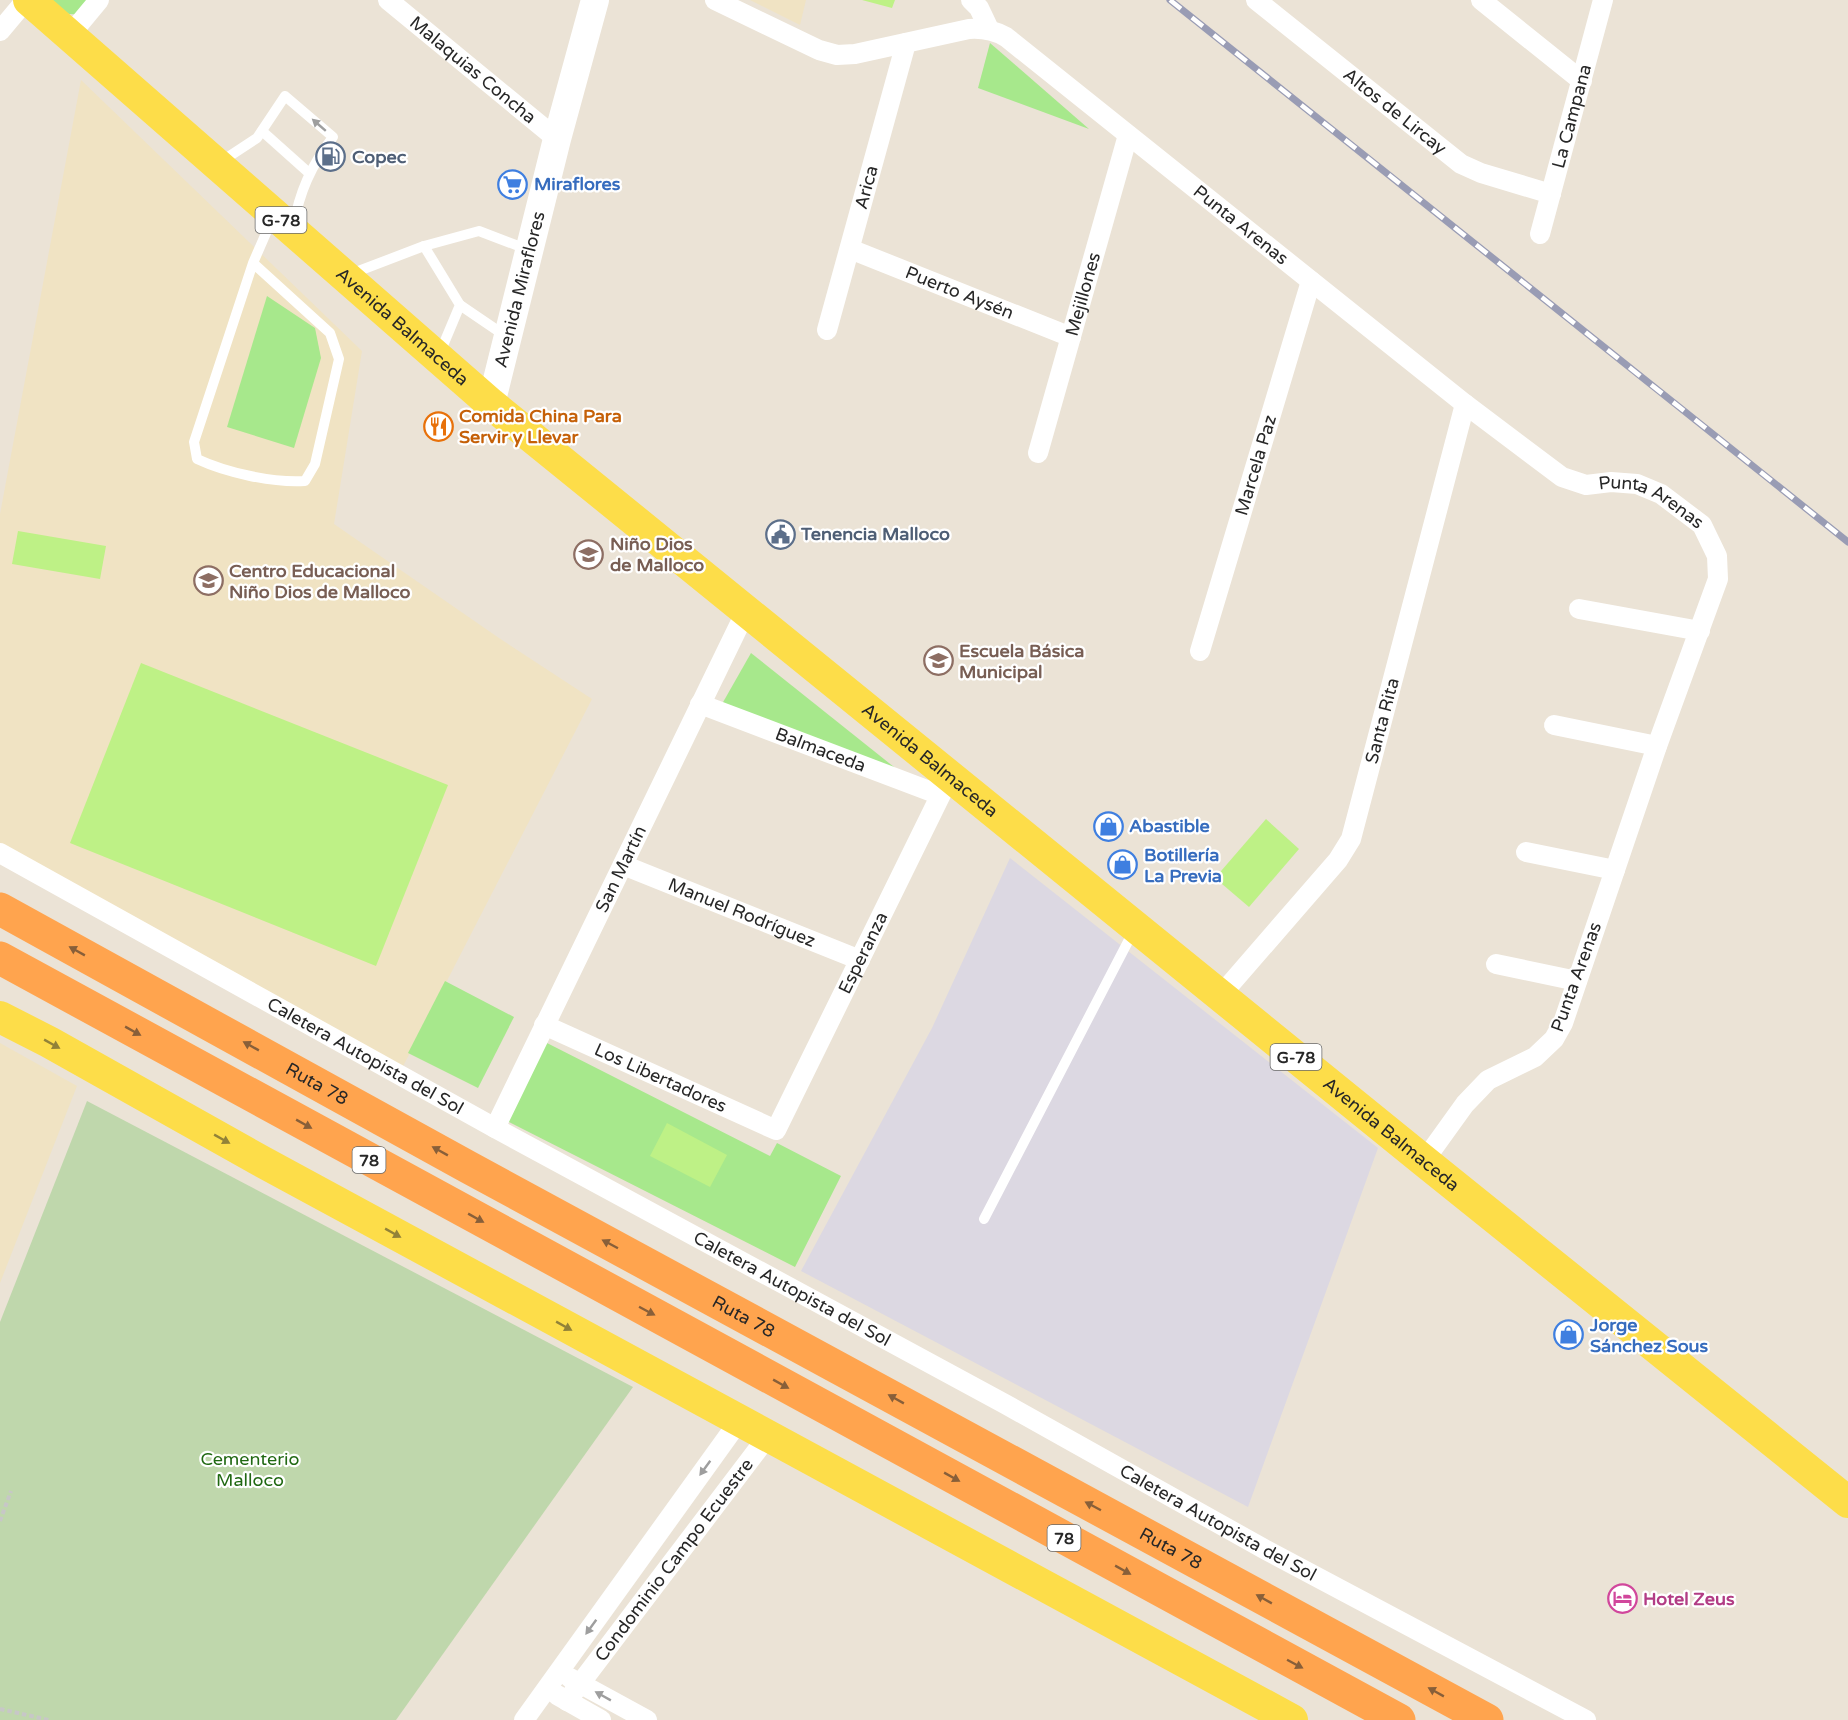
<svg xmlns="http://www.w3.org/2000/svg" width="1848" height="1720" font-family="'Varela Round',sans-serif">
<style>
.industrial{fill:#dcd8e2}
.education{fill:#f0e3c3}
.green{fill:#a7e88c}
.cemetery{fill:#bfd7ac}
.pitch{fill:#bef186}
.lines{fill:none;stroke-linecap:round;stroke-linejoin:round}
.path{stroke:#c7c7c7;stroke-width:4;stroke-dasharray:4.5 3;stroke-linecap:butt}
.service{stroke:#fff;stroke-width:10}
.minor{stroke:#fff;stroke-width:20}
.secondary{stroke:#fff;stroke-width:28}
.primary{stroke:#fddd49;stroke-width:32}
.motorway{stroke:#ffa44e;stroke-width:33}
.rail-casing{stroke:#999cb4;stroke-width:7}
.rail{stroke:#fff;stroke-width:4.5;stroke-dasharray:14;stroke-linecap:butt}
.oneway{fill:#9e9e9e}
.oneway2{fill:#885f39}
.oneway3{fill:#928238}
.labels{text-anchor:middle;stroke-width:4.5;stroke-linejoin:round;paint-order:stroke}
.shield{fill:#fff;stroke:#686868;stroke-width:1.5}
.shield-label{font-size:16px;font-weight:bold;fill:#272727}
.street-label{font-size:18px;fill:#272727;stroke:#fff}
.service-label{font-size:18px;font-weight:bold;fill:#4e5e75;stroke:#fff;text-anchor:start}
.shop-label{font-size:18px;font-weight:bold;fill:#366cbe;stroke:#fff;text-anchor:start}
.food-label{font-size:18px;font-weight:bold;fill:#c56008;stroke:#fff;text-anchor:start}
.education-label{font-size:18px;font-weight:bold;fill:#785e54;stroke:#fff;text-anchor:start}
.park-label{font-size:18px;fill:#206812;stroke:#fff}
.hotel-label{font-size:18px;font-weight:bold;fill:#b23c85;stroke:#fff;text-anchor:start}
</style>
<rect width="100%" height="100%" fill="#ebe3d6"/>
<path class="industrial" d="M1010,858L1378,1148L1248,1507L801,1271L932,1028Z"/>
<g class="education">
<path d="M750,0H806L800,25Z"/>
<path d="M81,80L362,351L334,524L499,638L592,699L397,1078L0,855V514Z"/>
<path d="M0,1043L77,1086L0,1283Z"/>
</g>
<g class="green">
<path d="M48,0H89L78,14C64,16 58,9 48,0Z"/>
<path d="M990,43L1089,129L978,88Z"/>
<path d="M267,296L315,328L321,358L294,448L227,427Z"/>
<path d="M751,653L899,771L722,704Z"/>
<path d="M445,981L514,1017L478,1088L408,1053Z"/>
<path d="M545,1042L770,1156L777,1143L841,1176L795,1267L505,1120Z"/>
</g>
<path class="cemetery" d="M87,1101L633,1387L396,1720H0V1322Z"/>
<g class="pitch">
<path d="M862,0H895L892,8Z"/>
<path d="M18,531L106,546L100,579L12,564Z"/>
<path d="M141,663L448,785L376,966L70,843Z"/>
<path d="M1266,819L1299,849L1249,907L1215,878Z"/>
<path d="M667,1123L727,1155L710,1187L650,1156Z"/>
</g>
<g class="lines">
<g class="path">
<path d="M0,1521L11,1491"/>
<path d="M0,1709L49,1720"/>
</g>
<g class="service">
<path d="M262,131L309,173"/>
<path d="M219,163L257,138L285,96L333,137C312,164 299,191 294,225"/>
<path d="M424,246L460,305L439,355"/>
<path d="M253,263L330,333L339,359L315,464L305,481C273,483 227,473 197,459L194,442L253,263L273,217"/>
<path d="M348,275L424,246L479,231L529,250"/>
<path d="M460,305L507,337"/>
<path d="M984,1219L1134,930"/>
</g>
<g class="minor">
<path id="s1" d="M388,0L557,139"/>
<path id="s2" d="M715,0L819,50L837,55L855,54L969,29C983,28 994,30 1006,37L1465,404L1562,477L1586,485L1611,482L1637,484L1661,494L1702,525L1717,556L1718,579L1657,746L1563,1023L1554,1039L1535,1057L1488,1080L1465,1104L1424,1161"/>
<path d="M971,0L979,8L989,29"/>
<path id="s3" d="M1256,0L1461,164L1481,173L1551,194"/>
<path d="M1481,0L1582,81"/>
<path d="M0,31L26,0"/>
<path d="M70,35L99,0"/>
<path id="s4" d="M1540,234L1603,0"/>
<path id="s5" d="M850,249L1071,337"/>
<path id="s6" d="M827,330L906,43"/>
<path id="s7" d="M1038,453L1128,135"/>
<path d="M1579,609L1700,631"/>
<path id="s8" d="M1200,651L1311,281"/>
<path id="s9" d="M700,704L940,795"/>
<path d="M1554,725L1657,746"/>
<path d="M1526,852L1615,870"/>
<path id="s10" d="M0,853L495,1128L1005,1404L1266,1550L1586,1720"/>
<path id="s11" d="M623,865L860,960"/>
<path d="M1496,964L1577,981"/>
<path id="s12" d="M1220,996L1338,860L1351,839L1465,404"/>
<path id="s13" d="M544,1025L776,1130L950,776"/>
<path id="s14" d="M495,1128L746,611"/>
<path d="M570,1678L647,1720"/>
<path d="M557,1695L601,1720"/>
<path id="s15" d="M567,1701L768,1436"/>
<path d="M524,1720L739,1421"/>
</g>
<path class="secondary" id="s16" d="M491,404L557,139L595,0"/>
<g class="primary">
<path id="s17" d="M29,0L491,404L1424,1161L1848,1502"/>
<path d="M0,1017L49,1042L261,1161L1292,1720"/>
</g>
<g class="motorway">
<path id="s18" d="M0,909L468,1167L1487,1720"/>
<path d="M0,958L1399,1720"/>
</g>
<defs>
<path id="rail" d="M1170,0L1848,542"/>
</defs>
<use href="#rail" class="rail-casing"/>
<use href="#rail" class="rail"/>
</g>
<defs><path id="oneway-solid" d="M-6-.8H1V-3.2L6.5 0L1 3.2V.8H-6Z" transform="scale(1.5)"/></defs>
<g class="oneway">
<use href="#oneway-solid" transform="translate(319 125) rotate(-139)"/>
<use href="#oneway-solid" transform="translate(705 1468) rotate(126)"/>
<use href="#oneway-solid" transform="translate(591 1627) rotate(126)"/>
<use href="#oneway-solid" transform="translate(603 1696) rotate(-151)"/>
</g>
<g class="oneway2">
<use href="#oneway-solid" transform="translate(77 951) rotate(-151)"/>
<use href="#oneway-solid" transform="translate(133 1031) rotate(29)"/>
<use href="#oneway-solid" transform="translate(251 1046) rotate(-151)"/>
<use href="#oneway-solid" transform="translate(304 1124) rotate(29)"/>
<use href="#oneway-solid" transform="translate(440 1151) rotate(-151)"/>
<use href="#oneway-solid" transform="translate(476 1218) rotate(29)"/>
<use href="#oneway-solid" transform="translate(610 1244) rotate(-152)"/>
<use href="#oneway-solid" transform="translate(647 1311) rotate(28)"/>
<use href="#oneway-solid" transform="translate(781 1384) rotate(29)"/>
<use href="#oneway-solid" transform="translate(896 1399) rotate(-151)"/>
<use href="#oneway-solid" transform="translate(952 1477) rotate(29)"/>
<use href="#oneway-solid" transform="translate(1093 1506) rotate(-152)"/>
<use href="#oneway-solid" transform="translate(1123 1570) rotate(29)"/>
<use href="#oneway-solid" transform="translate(1264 1599) rotate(-151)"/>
<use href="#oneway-solid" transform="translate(1295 1664) rotate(28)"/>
<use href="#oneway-solid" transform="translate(1436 1692) rotate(-151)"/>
</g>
<g class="oneway3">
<use href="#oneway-solid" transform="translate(52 1044) rotate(29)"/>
<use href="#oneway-solid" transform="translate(222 1139) rotate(29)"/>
<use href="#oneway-solid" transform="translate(393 1233) rotate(29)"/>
<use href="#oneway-solid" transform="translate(564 1326) rotate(29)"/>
</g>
<defs>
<symbol id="fuel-ring" viewBox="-11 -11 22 22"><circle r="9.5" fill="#fff" stroke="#5c6f8a" stroke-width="1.5"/><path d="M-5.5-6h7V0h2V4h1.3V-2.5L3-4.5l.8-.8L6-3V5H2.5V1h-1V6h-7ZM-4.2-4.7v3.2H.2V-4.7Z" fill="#5c6f8a"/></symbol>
<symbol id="supermarket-ring" viewBox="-11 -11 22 22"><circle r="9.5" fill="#fff" stroke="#3f7fe0" stroke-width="1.5"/><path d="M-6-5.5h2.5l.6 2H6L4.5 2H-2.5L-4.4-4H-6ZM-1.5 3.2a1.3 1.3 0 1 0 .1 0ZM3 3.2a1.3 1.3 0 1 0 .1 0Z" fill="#3f7fe0"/></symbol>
<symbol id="restaurant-ring" viewBox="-11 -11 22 22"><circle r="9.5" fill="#fff" stroke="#e8710a" stroke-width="1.5"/><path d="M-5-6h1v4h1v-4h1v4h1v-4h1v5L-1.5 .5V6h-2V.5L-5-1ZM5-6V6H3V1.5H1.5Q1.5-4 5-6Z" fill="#e8710a"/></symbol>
<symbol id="civic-ring" viewBox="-11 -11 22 22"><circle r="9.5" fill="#fff" stroke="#5c6f8a" stroke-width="1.5"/><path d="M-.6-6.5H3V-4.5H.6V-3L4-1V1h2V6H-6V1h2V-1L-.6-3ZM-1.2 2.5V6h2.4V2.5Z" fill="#5c6f8a"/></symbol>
<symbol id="school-ring" viewBox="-11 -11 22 22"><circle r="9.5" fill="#fff" stroke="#8d6e63" stroke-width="1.5"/><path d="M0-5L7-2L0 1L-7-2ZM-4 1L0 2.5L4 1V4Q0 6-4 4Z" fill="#8d6e63"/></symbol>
<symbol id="shop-ring" viewBox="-11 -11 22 22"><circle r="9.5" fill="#fff" stroke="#3f7fe0" stroke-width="1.5"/><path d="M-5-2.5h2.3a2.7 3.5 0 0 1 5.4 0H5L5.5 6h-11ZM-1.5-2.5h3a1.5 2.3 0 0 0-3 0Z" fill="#3f7fe0"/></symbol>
<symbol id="hotel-ring" viewBox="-11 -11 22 22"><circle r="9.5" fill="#fff" stroke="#d1479c" stroke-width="1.5"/><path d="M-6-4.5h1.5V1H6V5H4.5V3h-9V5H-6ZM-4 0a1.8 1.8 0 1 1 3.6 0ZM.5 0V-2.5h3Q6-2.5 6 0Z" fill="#d1479c"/></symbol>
</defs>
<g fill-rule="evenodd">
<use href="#fuel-ring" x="314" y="140" width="33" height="33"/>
<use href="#supermarket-ring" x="496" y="168" width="33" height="33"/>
<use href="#restaurant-ring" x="422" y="410" width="33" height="33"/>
<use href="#civic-ring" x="764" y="518" width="33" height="33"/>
<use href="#school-ring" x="572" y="538" width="33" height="33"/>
<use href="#school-ring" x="192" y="564" width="33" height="33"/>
<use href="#school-ring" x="922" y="644" width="33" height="33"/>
<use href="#shop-ring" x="1092" y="810" width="33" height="33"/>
<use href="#shop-ring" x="1106" y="848" width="33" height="33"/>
<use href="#shop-ring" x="1552" y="1318" width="33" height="33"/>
<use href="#hotel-ring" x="1606" y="1582" width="33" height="33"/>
</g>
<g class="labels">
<g class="shield">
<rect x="255.5" y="207" width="51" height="26" rx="4.5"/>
<rect x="1270.5" y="1044" width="51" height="26" rx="4.5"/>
<rect x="352.5" y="1147" width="33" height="26" rx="4.5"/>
<rect x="1047.5" y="1525" width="33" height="26" rx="4.5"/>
</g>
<g class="shield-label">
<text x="281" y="226">G-78</text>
<text x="1296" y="1063">G-78</text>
<text x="369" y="1166">78</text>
<text x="1064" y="1544">78</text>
</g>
<g class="street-label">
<text dy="6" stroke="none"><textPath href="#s1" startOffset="110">Malaquias Concha</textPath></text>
<text dy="6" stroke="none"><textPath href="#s3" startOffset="178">Altos de Lircay</textPath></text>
<text dy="6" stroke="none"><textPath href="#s4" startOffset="122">La Campana</textPath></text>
<text dy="6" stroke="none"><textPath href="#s6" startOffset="148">Arica</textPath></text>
<text dy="6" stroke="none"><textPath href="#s2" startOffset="608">Punta Arenas</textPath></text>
<text dy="6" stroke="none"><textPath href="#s16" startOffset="118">Avenida Miraflores</textPath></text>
<text dy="6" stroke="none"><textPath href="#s5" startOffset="118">Puerto Aysén</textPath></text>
<text dy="6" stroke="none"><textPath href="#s7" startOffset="165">Mejillones</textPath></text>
<text dy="6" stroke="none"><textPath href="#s17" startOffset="496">Avenida Balmaceda</textPath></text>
<text dy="6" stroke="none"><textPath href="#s8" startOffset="194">Marcela Paz</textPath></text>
<text dy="6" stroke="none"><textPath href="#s2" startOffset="1112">Punta Arenas</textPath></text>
<text dy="6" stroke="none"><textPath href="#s12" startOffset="327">Santa Rita</textPath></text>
<text dy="6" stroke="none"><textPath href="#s9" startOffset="129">Balmaceda</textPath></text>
<text dy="6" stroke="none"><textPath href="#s17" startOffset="1179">Avenida Balmaceda</textPath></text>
<text dy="6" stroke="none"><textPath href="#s14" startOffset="288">San Martín</textPath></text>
<text dy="6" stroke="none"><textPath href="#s11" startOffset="128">Manuel Rodríguez</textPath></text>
<text dy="6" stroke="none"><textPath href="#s13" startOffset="452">Esperanza</textPath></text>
<text transform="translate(1576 977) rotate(-70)" y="6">Punta Arenas</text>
<text dy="6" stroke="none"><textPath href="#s10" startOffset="418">Caletera Autopista del Sol</textPath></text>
<text dy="6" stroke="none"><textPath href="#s13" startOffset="128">Los Libertadores</textPath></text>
<text dy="6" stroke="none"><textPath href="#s18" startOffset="362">Ruta 78</textPath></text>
<text dy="6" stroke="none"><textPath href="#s17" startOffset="1773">Avenida Balmaceda</textPath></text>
<text dy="6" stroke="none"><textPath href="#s10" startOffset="904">Caletera Autopista del Sol</textPath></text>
<text dy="6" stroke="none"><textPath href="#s18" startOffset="848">Ruta 78</textPath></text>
<text dy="6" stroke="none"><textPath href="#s10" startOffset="1390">Caletera Autopista del Sol</textPath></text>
<text dy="6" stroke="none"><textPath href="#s18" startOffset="1334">Ruta 78</textPath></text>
<text dy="6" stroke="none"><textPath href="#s15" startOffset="177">Condominio Campo Ecuestre</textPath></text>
</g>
<g class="service-label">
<text x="352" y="163">Copec</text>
<text x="801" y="540">Tenencia Malloco</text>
</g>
<g class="shop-label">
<text x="534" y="190">Miraflores</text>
<text x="1129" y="832">Abastible</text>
<text x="1144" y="861">Botillería<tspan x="1144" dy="21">La Previa</tspan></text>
<text x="1590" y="1331">Jorge<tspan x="1590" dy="21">Sánchez Sous</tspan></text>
</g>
<g class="food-label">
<text x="459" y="422">Comida China Para<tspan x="459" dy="21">Servir y Llevar</tspan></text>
</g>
<g class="education-label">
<text x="610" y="550">Niño Dios<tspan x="610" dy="21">de Malloco</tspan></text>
<text x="229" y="577">Centro Educacional<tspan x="229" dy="21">Niño Dios de Malloco</tspan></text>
<text x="959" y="657">Escuela Básica<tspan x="959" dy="21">Municipal</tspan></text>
</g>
<g class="park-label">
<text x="250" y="1465">Cementerio<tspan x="250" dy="21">Malloco</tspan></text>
</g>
<g class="hotel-label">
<text x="1643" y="1605">Hotel Zeus</text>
</g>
</g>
</svg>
